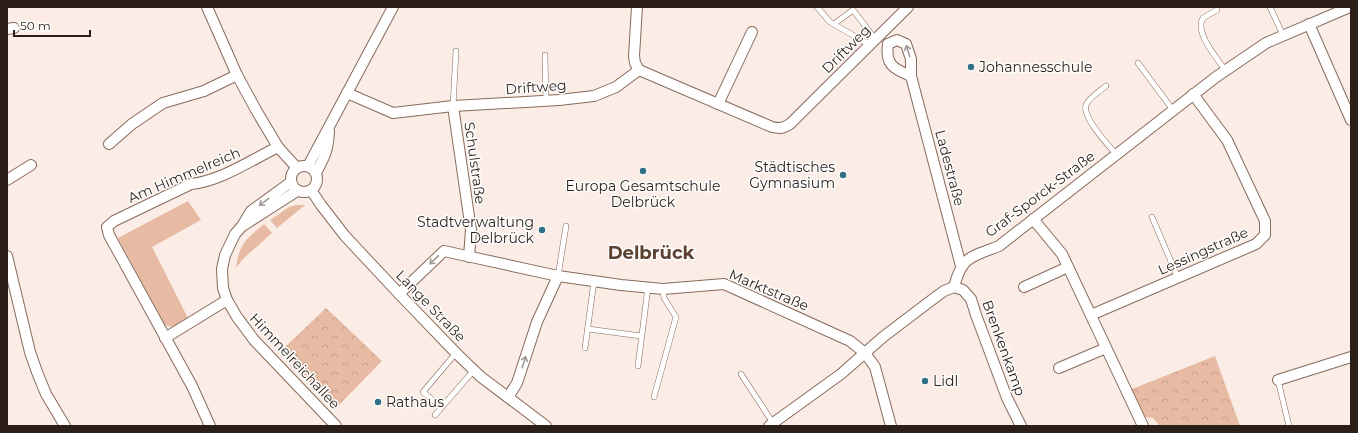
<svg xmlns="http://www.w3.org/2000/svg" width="1358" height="433" font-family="Montserrat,sans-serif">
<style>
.green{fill:#e7bba3}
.forest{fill:url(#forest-crowns)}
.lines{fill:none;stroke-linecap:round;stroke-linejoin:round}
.service-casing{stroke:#886a5a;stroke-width:6}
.minor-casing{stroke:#886a5a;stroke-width:12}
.service{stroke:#fff;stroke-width:5}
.minor{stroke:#fff;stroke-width:10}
.oneway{stroke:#a09a97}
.poi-dot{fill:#317085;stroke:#fdfdfd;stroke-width:1.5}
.labels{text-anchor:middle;stroke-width:3;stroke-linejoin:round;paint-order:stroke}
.street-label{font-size:14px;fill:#2b1f18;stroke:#fdfdfd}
.poi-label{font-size:14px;fill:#2b1f18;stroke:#fdfdfd;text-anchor:start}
.district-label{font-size:18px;font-weight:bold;fill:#5c4131;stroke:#fdfdfd}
</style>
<defs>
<pattern id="forest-crowns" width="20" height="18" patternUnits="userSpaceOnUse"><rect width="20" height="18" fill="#e7bba3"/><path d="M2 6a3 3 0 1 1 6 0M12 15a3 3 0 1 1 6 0" fill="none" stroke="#c6a08c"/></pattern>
</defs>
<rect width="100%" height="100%" fill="#fbede5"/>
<g class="green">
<path d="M188,201L201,220L152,247L188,318L173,327L165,325L118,238Z"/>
<path d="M296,205H305L277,228L270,220L289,207Z"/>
<path d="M264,224L272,233L243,259L236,268C239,244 246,239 264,224Z"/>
</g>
<g class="forest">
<path d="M326,308L382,361L334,410L282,350Z"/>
<path d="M1215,356L1240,426H1160L1153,418L1145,417L1132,389Z"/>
</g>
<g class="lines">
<defs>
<g id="service">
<path d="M817,7L830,22L870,45"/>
<path d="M1270,7L1283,35"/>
<path d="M1217,10L1203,18C1194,32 1217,58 1225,70"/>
<path d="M834,24L853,10L876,40"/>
<path d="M545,55L546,101"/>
<path d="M1138,63L1173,110"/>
<path d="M1106,86C1101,90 1088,99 1086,105C1082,117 1108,145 1116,154"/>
<path d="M453,106L456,51"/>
<path d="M1152,217L1178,278"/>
<path d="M558,276L566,226"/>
<path d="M588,329L641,336"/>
<path d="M585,348L594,281"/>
<path d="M638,366L648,287"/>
<path d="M741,374L773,423"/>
<path d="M1278,380L1289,426"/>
<path d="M654,397L676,317L664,298L663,289"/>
<path d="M441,407L423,392L456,353"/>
<path d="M435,415L474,370"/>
</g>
<g id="minor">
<path d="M207,7L237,75L256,110L278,147L297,168"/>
<path d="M637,7L634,56L635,63L639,70"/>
<path d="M1309,24L1351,120"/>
<path d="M7,29L14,28"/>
<path d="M888,44L897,40L906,44L911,59V76L961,266"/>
<path d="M888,44C885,64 893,69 911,76"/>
<path d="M347,93L393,113L453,106L559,100L594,96L616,87L639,70L772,127C780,129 784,128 790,124L908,7"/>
<path d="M718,104L752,32"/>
<path d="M453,106L471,230L469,257"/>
<path d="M109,144L132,124L163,103L204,91L237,75"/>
<circle cx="304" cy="179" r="13"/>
<path d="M308,166L393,7"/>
<path d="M316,173C325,156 328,151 329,131"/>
<path d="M7,180L31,165"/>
<path d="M291,182L251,211L242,226L235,234L225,255L222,269L223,288L227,300L237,317L254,340L336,426"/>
<path d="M311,190L321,205L345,236L404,299L456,353L481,377L546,426"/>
<path d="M1033,219L1062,254L1143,426"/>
<path d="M244,225L297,191"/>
<path d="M7,256L30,352L37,372L46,394L65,426"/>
<path d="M954,287C962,256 971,257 999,246L1216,77L1266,43L1350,7"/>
<path d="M954,287L963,290L971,299L976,315L1007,398L1021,426"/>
<path d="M1024,287L1068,267"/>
<path d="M399,294L444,251L558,276L621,285L663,289L724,284L850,341L865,353L875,367L891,426"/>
<path d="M1091,315L1256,244L1265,235V221L1227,140L1193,94"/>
<path d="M165,338L227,300"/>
<path d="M1059,368L1106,348"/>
<path d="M1278,380L1351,357"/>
<path d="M508,397L517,383L537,322L558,276"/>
<path d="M210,426L192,386L109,235L107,227L114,221L191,184C221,181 251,160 278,147"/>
<path d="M769,426L841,374L883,337L933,299L944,291L954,287"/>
</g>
</defs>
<use href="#service" class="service-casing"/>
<use href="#minor" class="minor-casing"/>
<use href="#service" class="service"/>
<use href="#minor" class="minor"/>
</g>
<defs><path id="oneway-shaft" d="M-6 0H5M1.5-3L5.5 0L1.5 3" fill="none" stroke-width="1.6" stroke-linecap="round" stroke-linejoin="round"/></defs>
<g class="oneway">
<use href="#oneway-shaft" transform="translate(908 51) rotate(-107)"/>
<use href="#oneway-shaft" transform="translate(264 202) rotate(144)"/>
<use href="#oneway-shaft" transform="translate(434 260) rotate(136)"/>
<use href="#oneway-shaft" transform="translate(524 362) rotate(-72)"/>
</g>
<g class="poi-dot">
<circle cx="971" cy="67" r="4"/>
<circle cx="643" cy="171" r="4"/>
<circle cx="843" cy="175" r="4"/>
<circle cx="542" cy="230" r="4"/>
<circle cx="925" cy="381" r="4"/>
<circle cx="378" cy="402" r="4"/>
</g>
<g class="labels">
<g class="street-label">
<text transform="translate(846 49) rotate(-45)" y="5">Driftweg</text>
<text transform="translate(536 87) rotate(-4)" y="5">Driftweg</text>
<text transform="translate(475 163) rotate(82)" y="5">Schulstraße</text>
<text transform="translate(950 168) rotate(75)" y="5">Ladestraße</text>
<text transform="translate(184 175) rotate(-23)" y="5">Am Himmelreich</text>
<text transform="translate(1040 194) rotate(-37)" y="5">Graf-Sporck-Straße</text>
<text transform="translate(1203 251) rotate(-24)" y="5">Lessingstraße</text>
<text transform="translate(769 290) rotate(23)" y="5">Marktstraße</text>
<text transform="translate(431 306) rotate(46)" y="5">Lange Straße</text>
<text transform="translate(1004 348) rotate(70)" y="5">Brenkenkamp</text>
<text transform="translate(295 361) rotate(47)" y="5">Himmelreichallee</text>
</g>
<g class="poi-label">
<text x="979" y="72">Johannesschule</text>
<text x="835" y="172" text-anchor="end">Städtisches<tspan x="835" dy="16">Gymnasium</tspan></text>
<text x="643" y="191" text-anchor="middle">Europa Gesamtschule<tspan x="643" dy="16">Delbrück</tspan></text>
<text x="534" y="227" text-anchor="end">Stadtverwaltung<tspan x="534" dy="16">Delbrück</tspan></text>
<text x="933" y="386">Lidl</text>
<text x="386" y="407">Rathaus</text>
</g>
<g class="district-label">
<text x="651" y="259">Delbrück</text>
</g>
</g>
<rect width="1358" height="433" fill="none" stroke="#2b1f18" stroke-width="16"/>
<path d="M14 30v6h76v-6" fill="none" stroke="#2b1f18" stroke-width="2"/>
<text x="20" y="30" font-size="12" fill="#2b1f18" stroke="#fdfdfd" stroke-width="3" paint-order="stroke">50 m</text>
</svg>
